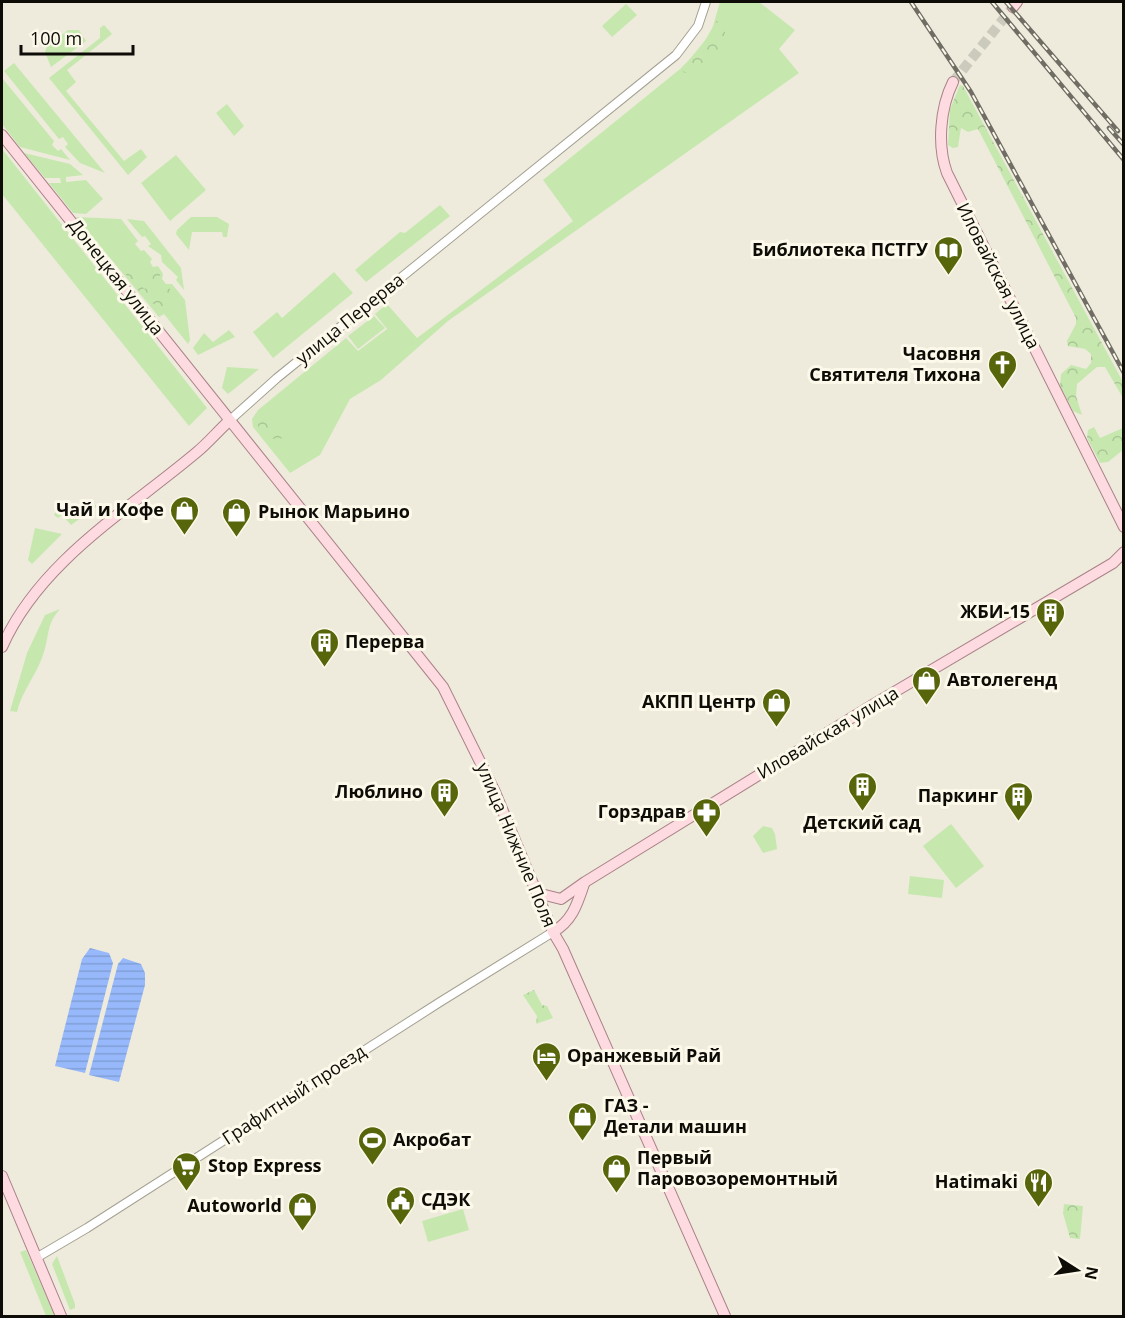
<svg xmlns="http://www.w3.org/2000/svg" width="1125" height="1318" font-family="'Open Sans',sans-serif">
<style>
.green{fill:#c6e8af}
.forest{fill:url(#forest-crowns)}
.water{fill:url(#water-rules)}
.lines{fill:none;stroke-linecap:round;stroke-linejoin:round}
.major-tunnel{stroke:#cccabc;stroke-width:10;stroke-dasharray:10 5;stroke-linecap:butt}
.minor-casing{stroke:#a4a193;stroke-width:10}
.major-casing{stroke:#aa8288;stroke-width:12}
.minor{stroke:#fff;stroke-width:8}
.major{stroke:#fedae1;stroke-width:10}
.rail-casing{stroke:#6f6d64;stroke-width:4.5}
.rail{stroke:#fcf9ea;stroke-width:2;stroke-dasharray:7;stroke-linecap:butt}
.labels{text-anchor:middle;stroke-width:6;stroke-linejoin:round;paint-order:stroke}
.poi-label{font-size:18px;font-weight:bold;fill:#0d0c07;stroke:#fcf9ea;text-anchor:end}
.street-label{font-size:18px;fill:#0d0c07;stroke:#fcf9ea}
</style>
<defs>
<pattern id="forest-crowns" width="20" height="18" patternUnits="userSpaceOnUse" patternTransform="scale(1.5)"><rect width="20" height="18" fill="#c6e8af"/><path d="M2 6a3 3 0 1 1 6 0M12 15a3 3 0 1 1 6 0" fill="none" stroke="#a9c695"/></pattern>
<pattern id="water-rules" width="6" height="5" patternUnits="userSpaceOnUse" patternTransform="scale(1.5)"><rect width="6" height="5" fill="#97b9fb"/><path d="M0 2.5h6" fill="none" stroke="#819ed6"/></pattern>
</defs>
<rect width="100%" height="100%" fill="#eeebdc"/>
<g class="green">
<path d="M720,2H759L795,30L779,49L799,73L448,321L381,380L350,399L320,455L290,473L253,427L252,419L258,410L346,338L358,351L387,329L375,314L387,304L417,338L573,221L543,180L685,65L711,33Z"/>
<path d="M626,4L637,15L612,37L602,26Z"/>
<path d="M104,25L112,34L67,70L76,82L66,91L124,161L141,149L147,157L128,175L49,78L100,38V28Z"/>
<path d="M68,30H79L86,41L51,67L45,52L47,46Z"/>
<path d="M14,63L105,173L80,163L65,147L68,144L63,137L59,139L4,71Z"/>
<path d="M2,78L49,135L54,141L52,145L58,151L61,149L70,160L20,147L2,124Z"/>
<path d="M227,104L244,126L234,136L216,113Z"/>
<path d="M2,149L207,408L189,426L2,194Z"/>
<path d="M24,153L70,164L83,175L66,177V182L86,180L103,199L86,214L73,213L49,183H61L60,178H45Z"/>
<path d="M176,155L206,190L170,221L141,183Z"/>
<path d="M440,205L450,216L366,282L355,270L400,232L405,233Z"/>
<path d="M76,217L121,219L138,241L135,244L141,251L144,250L152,259L150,262L153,267L158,266L163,274L162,279L166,284H172L185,300L190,340L188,344L164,314L159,317Z"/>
<path d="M191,217H217L229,224L227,237H223L222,232H192L189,250L176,234L177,230Z"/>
<path d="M127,219L144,221L181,268L184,290L176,280L178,277L162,262L161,255L148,246L151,244L145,236L142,237Z"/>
<path d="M334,272L353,293L273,358L253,332L277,312L282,318Z"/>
<path d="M374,316L385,328L358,349L348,336Z"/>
<path d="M229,330L235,337L198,355L193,348L204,333L213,342Z"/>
<path d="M227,367L259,369L228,394L222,388Z"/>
<path d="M59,505H99L71,525L62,515L58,518L54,515Z"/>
<path d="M35,528L62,534L32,564L28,560Z"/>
<path d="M60,609C46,625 50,633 44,652C38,673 22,690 17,712L10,711L27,653L45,615Z"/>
<path d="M951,824L984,866L956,888L923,846Z"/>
<path d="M763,826L772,828L775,834L777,849L763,853L753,836Z"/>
<path d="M910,876L944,880L942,898L908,894Z"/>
<path d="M463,1209L469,1230L428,1242L422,1221Z"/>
<path d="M26,1250L55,1316H46L20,1252Z"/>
<path d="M57,1256L75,1304V1308L70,1310L52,1264Z"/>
</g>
<g class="forest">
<path d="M716,21L726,22L723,54L701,77L683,72L682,67L701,48Z"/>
<path d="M960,85L963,86L1123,382V398L1105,367H1097L1077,384L1076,396L1082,415L1073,411L1060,386L1061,374L1071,365L1086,369L1091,363V354L1085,349L1068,346L1067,341L1076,324V318L978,129L968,132L961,128L958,147L953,148L948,145L950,109Z"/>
<path d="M118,254L144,289L152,285L153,272L160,274L159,280L164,287C177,289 183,302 184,314C169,303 160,310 149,301C136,291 126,273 115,260Z"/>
<path d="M263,415L284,429L288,438L270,439L257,425Z"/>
<path d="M1094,427L1100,438L1123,428V450L1108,462L1100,463L1087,438L1088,430Z"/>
<path d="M534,990L542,1005L547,1006L553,1018L536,1024L537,1016L523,995Z"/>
<path d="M1064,1204L1083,1206L1080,1239L1070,1238L1063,1213Z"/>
</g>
<g class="water">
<path d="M90,948L109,953L113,963L85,1073L55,1066L82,959Z"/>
<path d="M123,958L141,964L145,973V985L119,1082L89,1075L118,964Z"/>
</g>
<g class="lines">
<path class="major-tunnel" d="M953,82L1013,7"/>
<defs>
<g id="minor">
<path d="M229,421L277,378L676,55L698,26L706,2"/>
<path d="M36,1258L87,1228L440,1002L553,932"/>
</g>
<g id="major">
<path d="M1013,7L1017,2"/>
<path d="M953,82C940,108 937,146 947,173L1124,527"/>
<path d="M2,135L443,687L495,792L553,932L563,949L725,1316"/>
<path d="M2,647C40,561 127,511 197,452C208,443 218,431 229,421"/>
<path d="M537,893L561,899L585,882L874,704L1113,563L1124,552"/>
<path d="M553,932C572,921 577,905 584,884"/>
<path d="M2,1176L61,1316"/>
</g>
</defs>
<use href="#minor" class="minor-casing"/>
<use href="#major" class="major-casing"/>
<use href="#minor" class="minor"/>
<use href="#major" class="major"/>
<defs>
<g id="rail">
<path d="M911,2L971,92L1124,373"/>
<path d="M992,2L1124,160"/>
<path d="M1006,2L1118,131"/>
<path d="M1109,128L1124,145"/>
</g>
</defs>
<use href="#rail" class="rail-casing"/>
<use href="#rail" class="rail"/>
</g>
<defs>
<symbol id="library-pin" viewBox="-11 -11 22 30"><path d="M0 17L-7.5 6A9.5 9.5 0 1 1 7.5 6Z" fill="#57650b" stroke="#fcf9ea"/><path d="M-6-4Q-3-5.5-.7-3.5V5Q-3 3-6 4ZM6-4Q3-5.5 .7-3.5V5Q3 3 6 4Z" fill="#fff"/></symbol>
<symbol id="church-pin" viewBox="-11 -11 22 30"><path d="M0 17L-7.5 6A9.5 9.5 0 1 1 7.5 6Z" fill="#57650b" stroke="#fcf9ea"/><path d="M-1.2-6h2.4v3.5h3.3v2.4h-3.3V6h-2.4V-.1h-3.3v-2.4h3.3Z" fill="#fff"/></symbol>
<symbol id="shop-pin" viewBox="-11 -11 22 30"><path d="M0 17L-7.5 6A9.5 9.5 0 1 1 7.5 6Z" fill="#57650b" stroke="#fcf9ea"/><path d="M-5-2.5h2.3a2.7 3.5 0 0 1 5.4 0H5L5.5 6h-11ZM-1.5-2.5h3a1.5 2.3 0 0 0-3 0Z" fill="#fff"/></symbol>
<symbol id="building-pin" viewBox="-11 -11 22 30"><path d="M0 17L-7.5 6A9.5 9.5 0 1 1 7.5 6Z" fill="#57650b" stroke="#fcf9ea"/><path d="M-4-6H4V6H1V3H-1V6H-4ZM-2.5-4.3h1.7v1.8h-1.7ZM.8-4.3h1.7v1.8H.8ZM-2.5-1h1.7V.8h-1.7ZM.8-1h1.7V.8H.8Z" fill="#fff"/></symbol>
<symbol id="pharmacy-pin" viewBox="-11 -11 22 30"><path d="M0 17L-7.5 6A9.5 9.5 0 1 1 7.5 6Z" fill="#57650b" stroke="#fcf9ea"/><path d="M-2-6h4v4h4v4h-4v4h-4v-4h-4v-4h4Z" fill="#fff"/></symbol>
<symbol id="hotel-pin" viewBox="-11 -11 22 30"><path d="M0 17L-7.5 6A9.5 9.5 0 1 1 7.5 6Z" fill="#57650b" stroke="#fcf9ea"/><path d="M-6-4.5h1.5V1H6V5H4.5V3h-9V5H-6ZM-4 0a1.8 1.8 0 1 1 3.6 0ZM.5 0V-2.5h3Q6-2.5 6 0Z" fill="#fff"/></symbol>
<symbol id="stadium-pin" viewBox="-11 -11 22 30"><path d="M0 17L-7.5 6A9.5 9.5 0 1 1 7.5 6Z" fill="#57650b" stroke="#fcf9ea"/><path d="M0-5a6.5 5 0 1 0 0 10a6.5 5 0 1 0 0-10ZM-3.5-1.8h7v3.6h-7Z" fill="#fff"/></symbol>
<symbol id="supermarket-pin" viewBox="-11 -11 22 30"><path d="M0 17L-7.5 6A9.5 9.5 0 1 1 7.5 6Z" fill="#57650b" stroke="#fcf9ea"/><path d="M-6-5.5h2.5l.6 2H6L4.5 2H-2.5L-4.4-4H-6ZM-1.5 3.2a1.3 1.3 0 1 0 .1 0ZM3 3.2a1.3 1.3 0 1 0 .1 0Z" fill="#fff"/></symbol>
<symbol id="restaurant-pin" viewBox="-11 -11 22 30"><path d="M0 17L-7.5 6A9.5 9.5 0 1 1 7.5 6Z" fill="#57650b" stroke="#fcf9ea"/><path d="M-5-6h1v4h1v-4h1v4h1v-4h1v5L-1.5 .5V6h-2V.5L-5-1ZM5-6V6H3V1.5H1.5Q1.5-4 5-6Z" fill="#fff"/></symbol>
<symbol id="civic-pin" viewBox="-11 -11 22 30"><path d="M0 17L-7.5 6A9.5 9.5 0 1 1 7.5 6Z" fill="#57650b" stroke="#fcf9ea"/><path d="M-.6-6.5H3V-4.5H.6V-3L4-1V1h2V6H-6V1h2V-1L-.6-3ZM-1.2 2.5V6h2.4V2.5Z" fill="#fff"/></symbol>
</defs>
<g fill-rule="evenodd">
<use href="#library-pin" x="932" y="234" width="33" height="45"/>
<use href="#church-pin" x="986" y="348" width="33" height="45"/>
<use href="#shop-pin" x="168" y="494" width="33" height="45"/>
<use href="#shop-pin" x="220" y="496" width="33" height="45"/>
<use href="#building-pin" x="1034" y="596" width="33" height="45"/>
<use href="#building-pin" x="308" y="626" width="33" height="45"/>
<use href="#shop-pin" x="910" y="664" width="33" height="45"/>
<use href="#shop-pin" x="760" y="686" width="33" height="45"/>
<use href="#building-pin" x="846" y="770" width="33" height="45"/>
<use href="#building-pin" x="428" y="776" width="33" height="45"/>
<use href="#building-pin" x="1002" y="780" width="33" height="45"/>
<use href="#pharmacy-pin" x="690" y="796" width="33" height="45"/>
<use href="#hotel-pin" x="530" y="1040" width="33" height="45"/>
<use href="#shop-pin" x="566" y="1100" width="33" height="45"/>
<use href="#stadium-pin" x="356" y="1124" width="33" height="45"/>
<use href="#supermarket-pin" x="170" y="1150" width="33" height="45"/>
<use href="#shop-pin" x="600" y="1152" width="33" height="45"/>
<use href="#restaurant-pin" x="1022" y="1166" width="33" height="45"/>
<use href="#civic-pin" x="384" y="1184" width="33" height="45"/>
<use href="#shop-pin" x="286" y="1190" width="33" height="45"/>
</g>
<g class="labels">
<g class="poi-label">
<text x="928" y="256">Библиотека ПСТГУ</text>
<text x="981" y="360">Часовня<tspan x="981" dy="21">Святителя Тихона</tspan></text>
<text x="164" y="516">Чай и Кофе</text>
<text x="258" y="518" text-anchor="start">Рынок Марьино</text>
<text x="1030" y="618">ЖБИ-15</text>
<text x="345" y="648" text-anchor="start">Перерва</text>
<text x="947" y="686" text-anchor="start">Автолегенд</text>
<text x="756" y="708">АКПП Центр</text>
<text x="423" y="798">Люблино</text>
<text x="998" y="802">Паркинг</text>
<text x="686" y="818">Горздрав</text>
<text x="862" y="829" text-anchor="middle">Детский сад</text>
<text x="567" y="1062" text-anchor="start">Оранжевый Рай</text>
<text x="604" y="1112" text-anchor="start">ГАЗ -<tspan x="604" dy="21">Детали машин</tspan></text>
<text x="393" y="1146" text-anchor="start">Акробат</text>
<text x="637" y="1164" text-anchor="start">Первый<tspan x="637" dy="21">Паровозоремонтный</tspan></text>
<text x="208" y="1172" text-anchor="start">Stop Express</text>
<text x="1018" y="1188">Hatimaki</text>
<text x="421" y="1206" text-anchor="start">СДЭК</text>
<text x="282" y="1212">Autoworld</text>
</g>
<g class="street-label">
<text transform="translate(998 276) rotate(63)" y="6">Иловайская улица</text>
<text transform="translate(116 277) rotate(52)" y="6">Донецкая улица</text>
<text transform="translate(350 319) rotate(-39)" y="6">улица Перерва</text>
<text transform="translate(828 733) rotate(-31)" y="6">Иловайская улица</text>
<text transform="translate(516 845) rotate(67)" y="6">улица Нижние Поля</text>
<text transform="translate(294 1095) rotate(-33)" y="6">Графитный проезд</text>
</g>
</g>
<rect width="1125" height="1318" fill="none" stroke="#0d0c07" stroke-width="6"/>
<g transform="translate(1077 1270) rotate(102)" stroke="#fcf9ea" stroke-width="4.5" paint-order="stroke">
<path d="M0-4.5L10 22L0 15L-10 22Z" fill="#0d0c07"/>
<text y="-9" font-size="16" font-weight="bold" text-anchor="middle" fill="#0d0c07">N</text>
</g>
<path d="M21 45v9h112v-9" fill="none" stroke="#0d0c07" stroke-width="3"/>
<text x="30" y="45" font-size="18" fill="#0d0c07" stroke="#fcf9ea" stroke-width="4.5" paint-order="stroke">100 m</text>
</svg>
